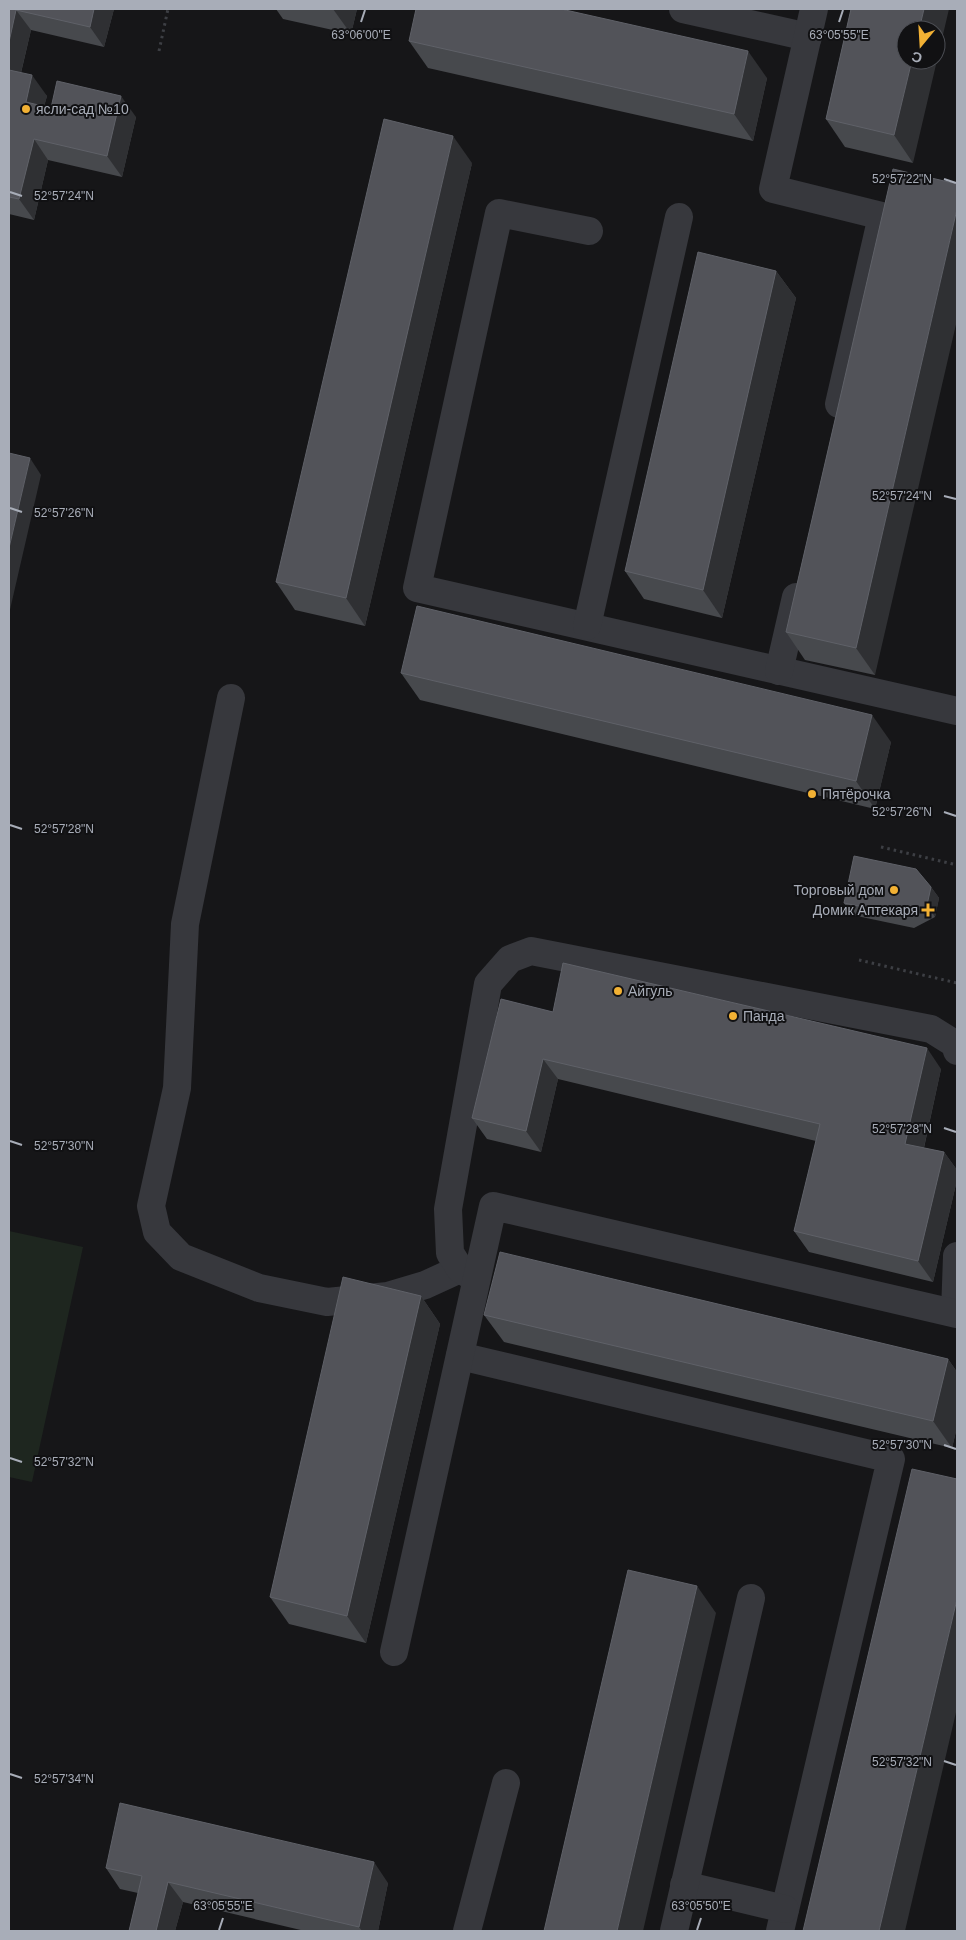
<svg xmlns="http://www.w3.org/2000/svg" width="966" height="1940" font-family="Helvetica,sans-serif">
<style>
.green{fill:#1e261f}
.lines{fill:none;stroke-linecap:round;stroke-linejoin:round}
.path{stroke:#3d3f44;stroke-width:3;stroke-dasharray:2.5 4;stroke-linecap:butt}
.minor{stroke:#37383d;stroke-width:28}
.wall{fill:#47494d}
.shaded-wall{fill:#2f3033}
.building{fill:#525359;stroke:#5f6168}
.ticks{fill:none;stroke:#a8adb8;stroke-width:2}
.poi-dot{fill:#f2b134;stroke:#111113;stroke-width:2}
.labels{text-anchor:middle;stroke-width:4;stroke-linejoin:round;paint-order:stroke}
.poi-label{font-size:14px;fill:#a8adb8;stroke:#111113;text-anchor:start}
.ticks-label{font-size:12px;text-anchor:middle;fill:#a8adb8;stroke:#111113;stroke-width:4;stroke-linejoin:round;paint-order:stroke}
</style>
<rect width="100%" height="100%" fill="#161618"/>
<path class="green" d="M9,1231L83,1247L32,1482L9,1477Z"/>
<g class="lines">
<g class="path">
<path d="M159,51L168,9"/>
<path d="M881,847L957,865"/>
<path d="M859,960L957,983"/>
</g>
<g class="minor">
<path d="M683,9L808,37"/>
<path d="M814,9L773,189L882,216L839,404"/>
<path d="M589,231L499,213L417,588L957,711"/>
<path d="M587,626L679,217"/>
<path d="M779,671L796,597"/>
<path d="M231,698L185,924L177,1088L151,1206L157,1232L181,1257L259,1288L327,1302L388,1296L425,1285L460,1269"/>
<path d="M476,1279L460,1269L450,1253L448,1209L488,984L510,959L531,951L931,1029L955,1044L957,1051"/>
<path d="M955,1313L957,1256"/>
<path d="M460,1356L891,1459L780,1931"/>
<path d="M394,1652L493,1206L957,1314"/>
<path d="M684,1885L785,1909"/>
<path d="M467,1931L506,1783"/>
<path d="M674,1931L751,1598"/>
</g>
</g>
<g class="wall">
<path d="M9,9H114L104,47L31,30L21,73L47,96L44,106L51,108L136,117L122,177L48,160L34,220L9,214Z"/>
<path d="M276,9H357L351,34L283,19Z"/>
<path d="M851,9L913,163L845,147L826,119Z"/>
<path d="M409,41L767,78L753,141L428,68Z"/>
<path d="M472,163L365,626L295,610L276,582Z"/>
<path d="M893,169L875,675L805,660L786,632Z"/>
<path d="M776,271L796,298L722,618L644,599L625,571Z"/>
<path d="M401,673L891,742L875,809L420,700Z"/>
<path d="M931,887L939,898L935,917L914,928L852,915L844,903Z"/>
<path d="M553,1012L941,1069L924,1148L944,1152L957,1170V1180L933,1282L809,1252L794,1231L816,1141L558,1079L541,1152L487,1139L472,1118Z"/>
<path d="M421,1296L440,1324L366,1643L289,1624L270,1597Z"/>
<path d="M484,1315L948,1359L957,1372V1427L952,1448L504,1342Z"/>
<path d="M106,1868L388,1883L378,1931H305L183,1902L175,1931H129L138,1893L120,1889Z"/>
</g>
<g class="shaded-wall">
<path d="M94,9H114L104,47L90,27Z"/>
<path d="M333,9H357L351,34Z"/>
<path d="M924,9H949L913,163L894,135L912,60H936V30H919Z"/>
<path d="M16,10L31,30L17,89L9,77V42Z"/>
<path d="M748,51L767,78L753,141L734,114Z"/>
<path d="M32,75L47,96L40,122L26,102Z"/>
<path d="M121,96L136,117L122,177L107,156Z"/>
<path d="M453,136L472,163L365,626L346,598Z"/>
<path d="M34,139L48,160L34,220L19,199Z"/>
<path d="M957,209V320L875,675L856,648Z"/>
<path d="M776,271L796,298L722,618L703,590Z"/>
<path d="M30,458L41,475L9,614V548Z"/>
<path d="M872,715L891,742L875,809L856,781Z"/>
<path d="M931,887L939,898L935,917L927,905Z"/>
<path d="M927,1048L941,1069L920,1165L905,1144Z"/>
<path d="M543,1059L558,1079L541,1152L526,1131Z"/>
<path d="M944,1152L957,1170V1180L933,1282L918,1261Z"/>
<path d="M421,1296L440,1324L366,1643L347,1616Z"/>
<path d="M948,1359L957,1372V1427L952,1448L933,1421Z"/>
<path d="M697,1586L716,1613L643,1931H617Z"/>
<path d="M957,1599V1708L905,1931H879Z"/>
<path d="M374,1862L388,1883L378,1931H362L359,1927Z"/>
<path d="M168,1882L183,1902L175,1931H156Z"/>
</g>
<g class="building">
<path d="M9,9H94L90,27L16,10L9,42Z"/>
<path d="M416,9H561L748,51L734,114L409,41Z"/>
<path d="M851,9H924L919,30H906V60H912L894,135L826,119Z"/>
<path d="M9,70L32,75L26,102L51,108L57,81L121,96L107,156L34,139L19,199L9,197Z"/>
<path d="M384,119L453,136L346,598L276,582Z"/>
<path d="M893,169L957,184V209L856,648L786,632Z"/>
<path d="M698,252L776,271L703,590L625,571Z"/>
<path d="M9,453L30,458L9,548Z"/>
<path d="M417,606L872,715L856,781L401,673Z"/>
<path d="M854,856L916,869L931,887L927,905L906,916L844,903Z"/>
<path d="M563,963L927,1048L905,1144L944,1152L918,1261L794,1231L820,1124L543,1059L526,1131L472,1118L501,999L553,1012Z"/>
<path d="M500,1252L948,1359L933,1421L484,1315Z"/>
<path d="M343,1277L421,1296L347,1616L270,1597Z"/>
<path d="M912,1469L957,1479V1599L879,1931H803Z"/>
<path d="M628,1570L697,1586L617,1931H544Z"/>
<path d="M120,1803L374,1862L359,1927L168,1882L156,1931H129L142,1876L106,1868Z"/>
</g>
<path class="ticks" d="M361,22L365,10M839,22L843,10M944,179L956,183M10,192L22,196M944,496L956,499M10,508L22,512M944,812L956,816M10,825L22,829M944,1128L956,1132M10,1141L22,1145M944,1445L956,1449M10,1458L22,1462M944,1761L956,1765M10,1774L22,1778M219,1930L223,1918M697,1930L701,1918"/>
<g class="poi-dot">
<circle cx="26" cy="109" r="5"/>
<circle cx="812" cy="794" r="5"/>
<circle cx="894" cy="890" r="5"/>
<path d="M925.5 902.5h5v5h5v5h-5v5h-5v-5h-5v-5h5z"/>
<circle cx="618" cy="991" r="5"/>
<circle cx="733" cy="1016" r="5"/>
</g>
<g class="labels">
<g class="poi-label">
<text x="36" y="114">ясли-сад №10</text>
<text x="822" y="799">Пятёрочка</text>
<text x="884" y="895" text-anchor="end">Торговый дом</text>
<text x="918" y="915" text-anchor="end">Домик Аптекаря</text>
<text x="628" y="996">Айгуль</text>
<text x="743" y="1021">Панда</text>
</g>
</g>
<g class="ticks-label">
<text x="361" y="39">63°06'00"E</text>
<text x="839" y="39">63°05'55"E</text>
<text x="902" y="183">52°57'22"N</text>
<text x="64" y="200">52°57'24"N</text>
<text x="902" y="500">52°57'24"N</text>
<text x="64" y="517">52°57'26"N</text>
<text x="902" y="816">52°57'26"N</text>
<text x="64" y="833">52°57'28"N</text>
<text x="902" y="1133">52°57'28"N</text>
<text x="64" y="1150">52°57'30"N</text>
<text x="902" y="1449">52°57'30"N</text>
<text x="64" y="1466">52°57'32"N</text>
<text x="902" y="1766">52°57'32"N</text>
<text x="64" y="1783">52°57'34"N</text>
<text x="223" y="1910">63°05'55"E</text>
<text x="701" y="1910">63°05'50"E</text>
</g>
<rect width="966" height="1940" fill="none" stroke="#a8adb8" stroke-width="20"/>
<g transform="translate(921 45) rotate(198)"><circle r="24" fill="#111113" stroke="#4d4f55"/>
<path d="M0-4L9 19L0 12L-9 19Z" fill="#f2b134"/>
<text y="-8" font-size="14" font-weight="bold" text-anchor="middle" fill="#a8adb8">С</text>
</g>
</svg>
